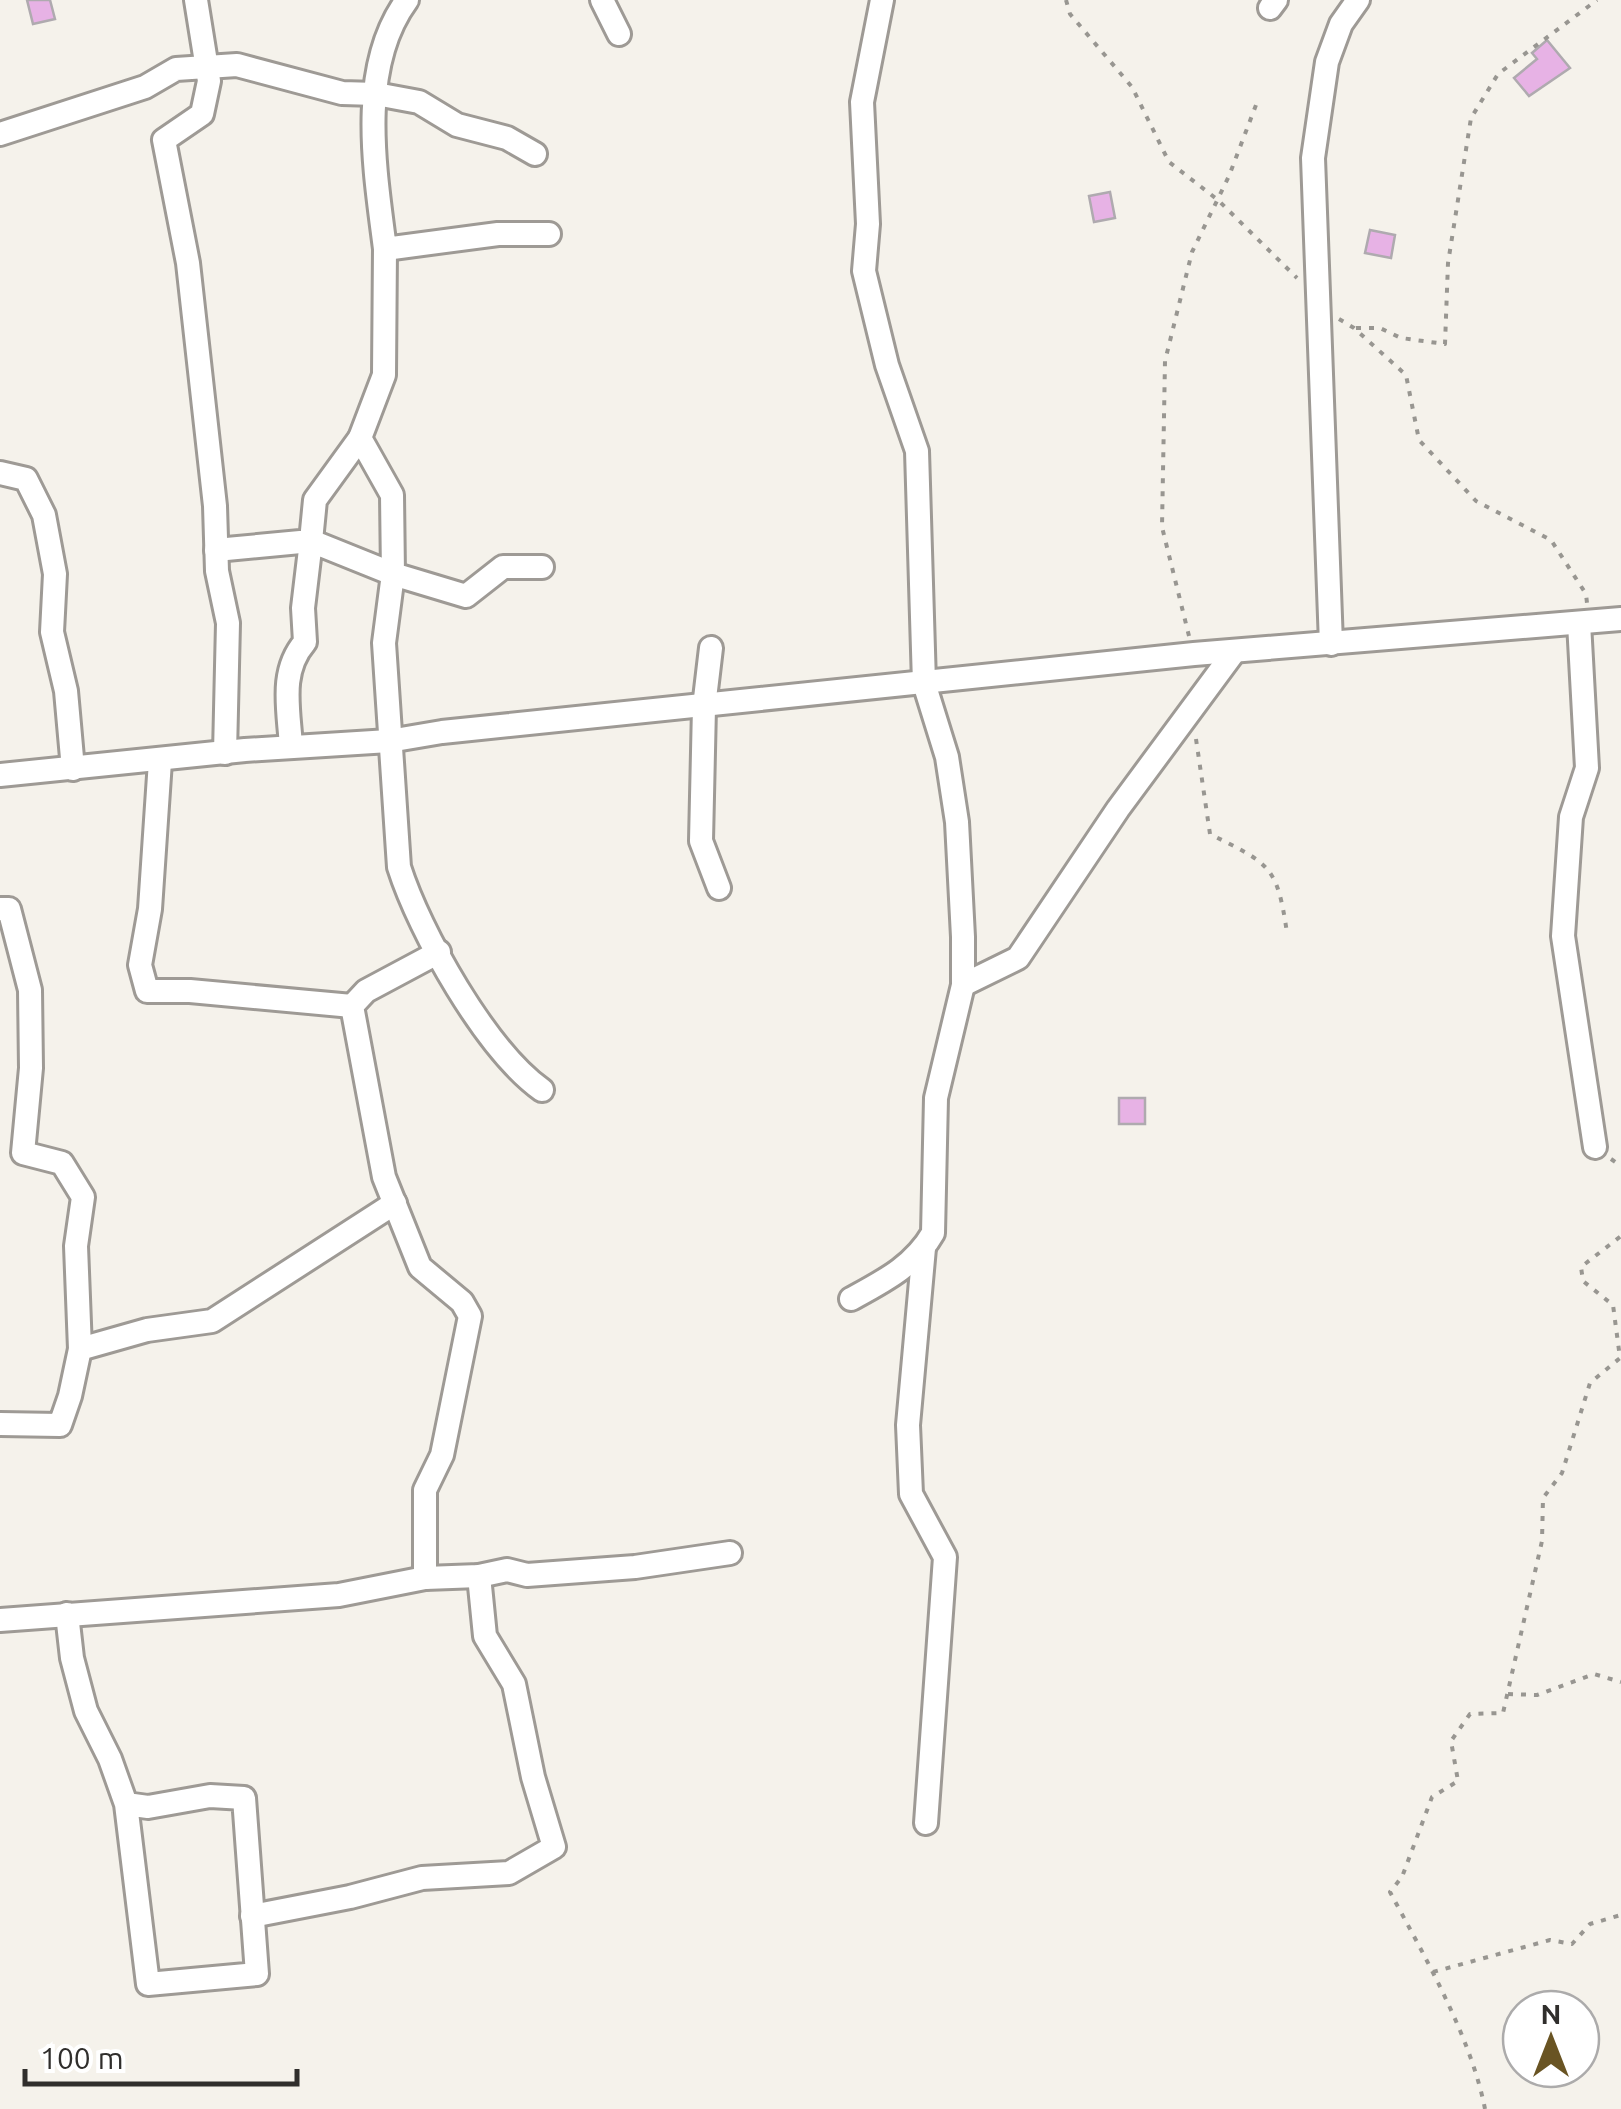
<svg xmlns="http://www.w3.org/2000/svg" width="1621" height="2109" font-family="Ubuntu,sans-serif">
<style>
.building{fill:#e7b2e5;stroke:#afaaaf;stroke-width:2.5}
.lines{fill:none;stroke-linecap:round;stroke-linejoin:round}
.street-casing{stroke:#9e9a95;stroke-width:28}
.path{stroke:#989691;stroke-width:4;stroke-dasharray:5 8;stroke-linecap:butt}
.street{stroke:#fff;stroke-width:22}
</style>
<rect width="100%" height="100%" fill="#f5f2eb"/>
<g class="building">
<path d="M27,0H50L55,19L33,24Z"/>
<path d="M1547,40L1570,68L1529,96L1514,78L1537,59L1532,53Z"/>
<path d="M1110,192L1115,218L1094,222L1089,196Z"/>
<path d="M1370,230L1395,235L1391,258L1365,253Z"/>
<rect x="1119" y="1098" width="26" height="26"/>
</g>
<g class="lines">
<defs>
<g id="street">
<path d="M196,0L209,81L202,114L164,140L188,263L215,506L217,571L228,623L225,753"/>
<path d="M407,0C357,68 375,170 385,249L498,234H549"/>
<path d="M602,0L619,34"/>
<path d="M1270,8L1276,0"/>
<path d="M0,134L145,87L176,69L237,65L342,93L376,94L419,102L457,125L507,138L535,154"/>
<path d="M385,249L384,375L360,438L392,495L393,574L466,596L503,567H542"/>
<path d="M0,473L26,479L44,515L55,574L52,632L66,691L73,769"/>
<path d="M216,550L311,541L315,500L360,438"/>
<path d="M1579,623L1587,768L1571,817L1563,936L1595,1147"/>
<path d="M1331,644L1313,158L1327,62L1341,24L1358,0"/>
<path d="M711,648L704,707L701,841L719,888"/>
<path d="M291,747C289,710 279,672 305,642L303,608L311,541L393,574L384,643L399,867C420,933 486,1050 542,1090"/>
<path d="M160,761L150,909L140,965L147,991H190L352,1006"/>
<path d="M0,775L245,750L389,741L442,732L1194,654L1621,619"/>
<path d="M0,909H9L30,990L31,1068L23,1153L62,1163L83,1197L76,1246L80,1349"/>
<path d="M963,985L1018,958L1118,809L1234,652"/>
<path d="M924,1248L908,1425L911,1494L945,1557L926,1823"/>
<path d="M851,1299C884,1281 914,1266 933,1233L936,1098L963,985V937L957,822L947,757L924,683L917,451L887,365L864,271L868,224L862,102L882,0"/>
<path d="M0,1424L60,1425L70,1396L80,1349L147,1330L212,1321L395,1203"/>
<path d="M425,1578V1490L442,1455L470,1316L462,1302L420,1267L384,1177L352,1006L366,991L439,952"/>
<path d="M67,1614L72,1658L86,1711L110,1759L126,1804L148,1984L257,1974L244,1798L210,1796L148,1807L126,1804"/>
<path d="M0,1620L339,1595L425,1578L479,1576L507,1570L527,1575L635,1567L730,1553"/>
<path d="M252,1916L350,1897L422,1878L509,1873L554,1847L533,1777L514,1684L485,1636L479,1576"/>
</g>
</defs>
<use href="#street" class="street-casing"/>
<g class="path">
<path d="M1066,0L1070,14L1132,87L1169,162L1218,200L1297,278"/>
<path d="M1339,319L1354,328L1406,375L1419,440L1476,501L1551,540L1586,594L1587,603"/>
<path d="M1356,328H1380L1401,338L1445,344L1448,263L1471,118L1498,74L1597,0"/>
<path d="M1189,636L1162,527L1165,361L1192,252L1229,176L1256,105"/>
<path d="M1196,739L1210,834C1269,864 1277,864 1287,933"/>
<path d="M1611,1159L1621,1166"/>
<path d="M1508,1694L1537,1695L1594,1674L1621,1682"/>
<path d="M1433,1972L1550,1940L1572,1944L1590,1924L1621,1915"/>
<path d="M1485,2109C1471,2037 1425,1957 1390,1892L1402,1877L1432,1797L1458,1781L1451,1741L1470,1714L1503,1713L1542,1541L1543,1498L1562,1473L1590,1383L1620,1358L1613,1305L1583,1281L1581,1267L1621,1236"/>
</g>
<use href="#street" class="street"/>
</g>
<g transform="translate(1551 2039)"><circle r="48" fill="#ffffff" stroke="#acabab" stroke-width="2.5"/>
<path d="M0-8L18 38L0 25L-18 38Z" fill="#695423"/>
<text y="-15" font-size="28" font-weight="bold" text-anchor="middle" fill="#302e2c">N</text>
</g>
<path d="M25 2069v15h272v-15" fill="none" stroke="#302e2c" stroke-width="5"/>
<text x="40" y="2069" font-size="30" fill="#302e2c" stroke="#ffffff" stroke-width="8" paint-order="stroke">100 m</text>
</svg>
